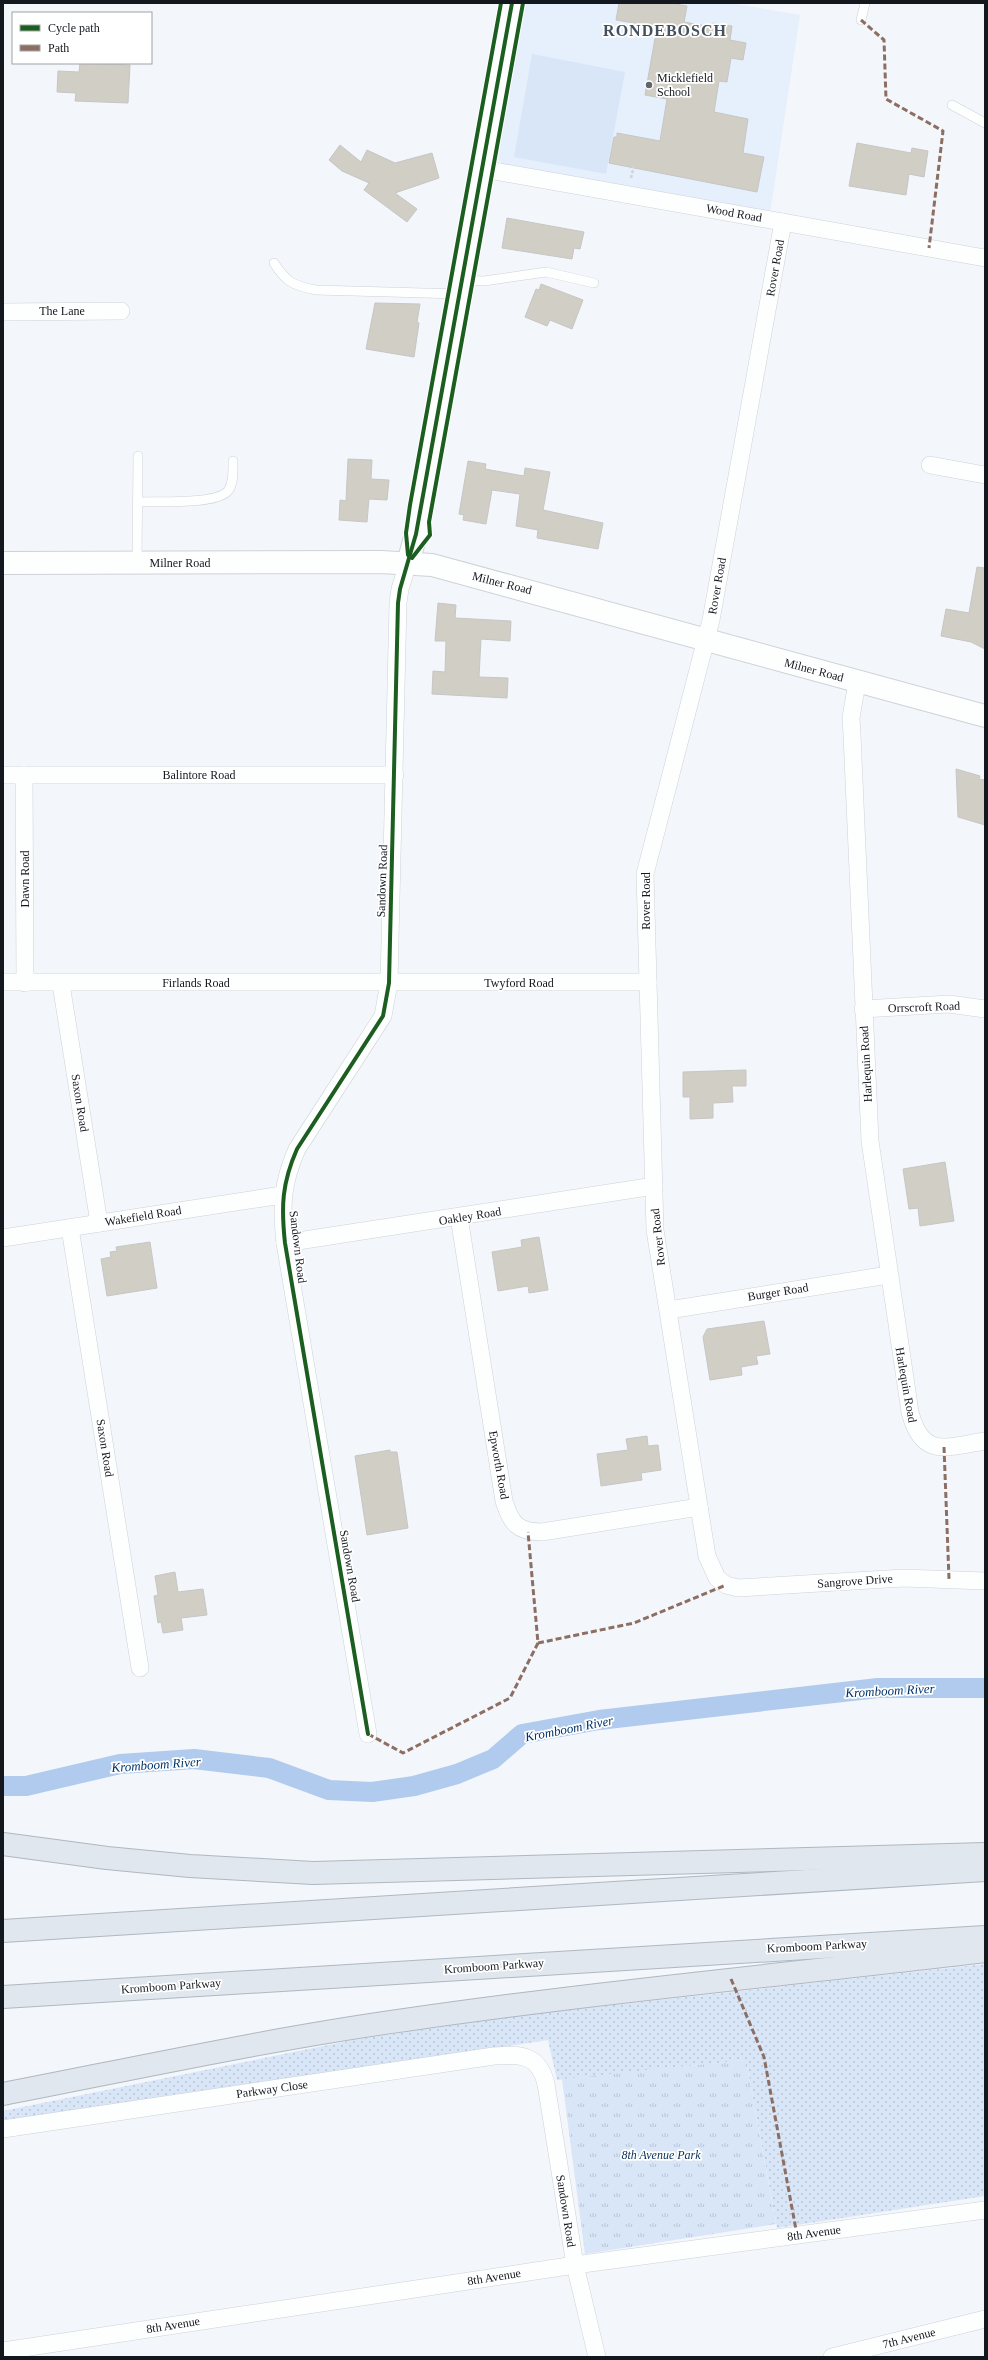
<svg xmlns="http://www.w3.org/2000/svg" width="988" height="2360" font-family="'Times New Roman',serif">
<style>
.built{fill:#e6effc}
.grass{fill:url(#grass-dots)}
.park{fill:url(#park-tufts)}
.pitch{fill:#d8e6f8}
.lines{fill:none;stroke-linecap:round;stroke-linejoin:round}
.canal{stroke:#b0cbed;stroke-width:20}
.building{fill:#d1cec5;stroke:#c6c6c5}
.lane-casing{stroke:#ced2d7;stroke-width:10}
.street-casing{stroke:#ced2d7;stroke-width:18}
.secondary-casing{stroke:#ced2d7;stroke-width:24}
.highway-casing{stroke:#afb7c0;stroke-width:24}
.path{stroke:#d2d3d5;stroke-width:2.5;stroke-dasharray:3 2;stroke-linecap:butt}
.lane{stroke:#fdfefe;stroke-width:9}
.street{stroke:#fdfefe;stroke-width:17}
.secondary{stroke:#fdfefe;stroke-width:22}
.highway{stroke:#e1e7ee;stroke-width:22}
.quiet{stroke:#8d6e63;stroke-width:3;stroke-dasharray:6 3;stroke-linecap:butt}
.cycleway-casing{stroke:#fff;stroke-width:6}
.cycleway{stroke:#1b5e20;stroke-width:4}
.poi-dot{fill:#61666b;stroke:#fff;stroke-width:1.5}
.labels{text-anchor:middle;stroke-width:3.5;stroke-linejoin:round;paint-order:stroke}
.poi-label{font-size:12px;fill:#13181e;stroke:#fff;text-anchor:start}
.street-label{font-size:12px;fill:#13181e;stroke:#fff}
.park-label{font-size:12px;font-style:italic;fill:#072d58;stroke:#fff}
.water-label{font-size:13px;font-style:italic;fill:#003269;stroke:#fff}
.district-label{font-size:16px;font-weight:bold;letter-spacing:1px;fill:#45505f;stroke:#fff}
</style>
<defs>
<pattern id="grass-dots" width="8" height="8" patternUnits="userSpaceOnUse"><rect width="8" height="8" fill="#d8e6f8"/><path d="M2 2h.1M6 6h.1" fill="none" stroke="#b8c5d4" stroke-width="1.8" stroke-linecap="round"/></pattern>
<pattern id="park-tufts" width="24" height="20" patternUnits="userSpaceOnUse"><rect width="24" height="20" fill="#d8e6f8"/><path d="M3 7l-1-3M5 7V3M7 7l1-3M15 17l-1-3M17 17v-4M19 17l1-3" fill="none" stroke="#b8c5d4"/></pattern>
</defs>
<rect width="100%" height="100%" fill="#f3f6fa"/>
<path class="built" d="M524,3H730L800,15L770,213L503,165L495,155Z"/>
<path class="grass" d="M985,1964V2196L777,2228L746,2060L557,2080L548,2040L3,2121V2111L353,2040L514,2016Z"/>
<path class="park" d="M746,2060L776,2224L585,2254L562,2079Z"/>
<path class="pitch" d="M532,54L625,72L606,174L514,157Z"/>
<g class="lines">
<path class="canal" d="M3,1786H26L120,1764L194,1759L269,1768L329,1790L372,1792L414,1786L457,1774L493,1759L522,1734L599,1720L878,1688H985"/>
</g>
<g class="building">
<path d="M619,3H670L687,6L684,22L712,27L713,23L732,26L730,40L746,43L743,60L731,58L727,82L719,81L714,112L748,119L743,153L764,157L757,192L609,163L614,137H617V133L660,141L667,99L645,95L657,27L616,20Z"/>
<path d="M80,63L130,65L128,103L75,101L76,93L57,92L58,71L79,72Z"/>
<path d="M857,143L911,153L912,148L928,151L924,177L909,174L906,195L849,186Z"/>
<path d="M340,145L361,162L367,150L395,163L432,153L439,178L395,193L417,209L407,222L364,190L369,183L342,171L329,160Z"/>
<path d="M507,218L584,232L580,249L574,248L572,259L502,248Z"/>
<path d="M541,284L583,300L572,329L550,320L547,326L525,317L536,289L539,290Z"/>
<path d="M375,303L420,304L417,322L419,323L414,357L366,349Z"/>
<path d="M348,459L372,460L371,479L389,480L387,500L369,499L367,522L339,520L340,500L346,501Z"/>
<path d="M468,461L486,464L485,469L524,476L525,468L550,472L543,510L603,523L598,549L537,538L538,530L516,526L520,494L492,490L486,524L463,520L464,515L459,514Z"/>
<path d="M977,567L985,568V649L971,642L941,636L946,609L969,613Z"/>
<path d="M438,603L456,605L455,618L511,621L510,641L481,639L479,677L508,678L507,698L432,694L433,671L445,672L446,641H435Z"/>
<path d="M956,769L980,776L979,779L985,780V825L958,817Z"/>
<path d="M746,1070V1086H732L733,1102L713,1103V1118L690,1119V1097H683V1072Z"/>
<path d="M945,1162L954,1221L920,1226L918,1208L909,1209L903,1169Z"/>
<path d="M539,1237L548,1290L529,1293L528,1286L498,1291L492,1252L522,1247L521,1240Z"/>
<path d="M150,1242L157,1288L107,1296L101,1259L111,1257L110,1252L117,1251L116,1247Z"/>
<path d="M764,1321L770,1354L756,1356L758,1364L741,1367L742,1375L710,1380L703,1337L707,1329Z"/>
<path d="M647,1436L648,1446L658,1445L661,1470L641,1473L642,1480L601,1486L597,1454L628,1450L626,1439Z"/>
<path d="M390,1450V1452H397L408,1528L367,1535L355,1456Z"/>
<path d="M175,1572L178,1592L203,1589L207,1615L181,1618L183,1630L163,1633L161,1622L158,1623L154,1596L158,1595L155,1576Z"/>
</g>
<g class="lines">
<defs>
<g id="lane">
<path d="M861,20L865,3"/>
<path d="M952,105L985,123"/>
<path d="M274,263C286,282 294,286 316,290L460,294"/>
<path d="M463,280L484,281L546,272L594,283"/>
<path d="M138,502C157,501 215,505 228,491C234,483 233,470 233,461"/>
<path d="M137,562L138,456"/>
</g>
<g id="street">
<path d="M483,169L985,258"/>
<path d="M783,222L711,620L645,874L655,1230L707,1556L717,1578L726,1585L738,1588L904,1578L985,1581"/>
<path d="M3,312L121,311"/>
<path d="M930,465L985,475"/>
<path d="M857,682L851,718L852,735L870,1141L910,1412C922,1459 946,1447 985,1441"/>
<path d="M3,775H395"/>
<path d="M24,775L25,983"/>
<path d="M3,982H648"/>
<path d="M61,984L99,1223"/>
<path d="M863,1009L949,1004L985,1009"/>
<path d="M459,1217L504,1501C511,1523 517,1532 542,1532L699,1507"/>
<path d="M70,1228L140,1668"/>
<path d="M3,1238L282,1195"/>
<path d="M285,1243L654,1186"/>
<path d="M669,1310L888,1275"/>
<path d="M368,1734L285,1243C281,1206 282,1183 297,1149L383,1016L389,983L398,603L400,589L408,563"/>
<path d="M3,2129L494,2056C520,2054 539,2054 546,2084L575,2265L597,2357"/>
<path d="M3,2351L575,2265L985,2210"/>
<path d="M832,2357L985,2319"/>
</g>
<g id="secondary">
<path d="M3,563L381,562L432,565L985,716"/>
<path d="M408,563L416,534L512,3"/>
</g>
<g id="highway">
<path d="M3,1844L107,1858L190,1866L313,1873L985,1854"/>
<path d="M3,1931L985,1870"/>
<path d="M3,1997L985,1937"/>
<path d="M3,2094C137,2068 270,2039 405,2020C598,1992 792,1974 985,1951"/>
</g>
</defs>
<use href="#lane" class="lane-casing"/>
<use href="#street" class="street-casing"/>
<use href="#secondary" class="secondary-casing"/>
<use href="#highway" class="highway-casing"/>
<path class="path" d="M631,178L634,165"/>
<use href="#lane" class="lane"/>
<use href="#street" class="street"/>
<use href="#secondary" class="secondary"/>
<use href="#highway" class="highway"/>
<g class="quiet">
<path d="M861,20L884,40L886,99L943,131L929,248"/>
<path d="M944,1447L949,1579"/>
<path d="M538,1643L634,1623L726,1585"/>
<path d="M368,1734L403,1753L510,1698L538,1643L528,1532"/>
<path d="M731,1979L764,2057L797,2235"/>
</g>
<defs>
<g id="cycleway">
<path d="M408,555L406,533L410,505L501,3"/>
<path d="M412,558L430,535L429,522L523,3"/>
<path d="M368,1734L285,1243C281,1206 282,1183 297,1149L383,1016L389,983L398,603L400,589L416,534L512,3"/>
</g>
</defs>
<use href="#cycleway" class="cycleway-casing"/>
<use href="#cycleway" class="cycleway"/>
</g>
<circle class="poi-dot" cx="649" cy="85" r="4"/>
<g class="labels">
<g class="poi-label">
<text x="657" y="82">Micklefield<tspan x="657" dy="14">School</tspan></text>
</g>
<g class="street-label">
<text transform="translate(734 213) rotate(10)" y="4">Wood Road</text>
<text transform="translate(775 268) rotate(-80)" y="4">Rover Road</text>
<text x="62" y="315">The Lane</text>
<text x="180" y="567">Milner Road</text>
<text transform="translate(502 583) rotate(14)" y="4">Milner Road</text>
<text transform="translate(717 586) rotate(-80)" y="4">Rover Road</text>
<text transform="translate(814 670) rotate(15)" y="4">Milner Road</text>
<text x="199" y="779">Balintore Road</text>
<text transform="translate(25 879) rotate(-90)" y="4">Dawn Road</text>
<text transform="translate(382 881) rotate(-88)" y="4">Sandown Road</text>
<text transform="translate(646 901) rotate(-90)" y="4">Rover Road</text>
<text x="196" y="987">Firlands Road</text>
<text x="519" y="987">Twyford Road</text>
<text transform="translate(924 1007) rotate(-2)" y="4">Orrscroft Road</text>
<text transform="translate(866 1064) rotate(-93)" y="4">Harlequin Road</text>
<text transform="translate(80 1103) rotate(81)" y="4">Saxon Road</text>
<text transform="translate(143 1216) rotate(-9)" y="4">Wakefield Road</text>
<text transform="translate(470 1216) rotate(-9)" y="4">Oakley Road</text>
<text transform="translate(658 1237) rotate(-96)" y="4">Rover Road</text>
<text transform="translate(298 1247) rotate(83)" y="4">Sandown Road</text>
<text transform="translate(778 1292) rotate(-9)" y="4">Burger Road</text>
<text transform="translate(906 1385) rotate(80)" y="4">Harlequin Road</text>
<text transform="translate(105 1448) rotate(81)" y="4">Saxon Road</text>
<text transform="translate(499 1465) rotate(80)" y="4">Epworth Road</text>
<text transform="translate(350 1566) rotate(80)" y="4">Sandown Road</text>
<text transform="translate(855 1581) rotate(-4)" y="4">Sangrove Drive</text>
<text transform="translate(817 1946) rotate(-3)" y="4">Kromboom Parkway</text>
<text transform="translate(494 1966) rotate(-4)" y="4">Kromboom Parkway</text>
<text transform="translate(171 1986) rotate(-4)" y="4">Kromboom Parkway</text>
<text transform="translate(272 2089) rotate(-8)" y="4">Parkway Close</text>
<text transform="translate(566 2211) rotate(81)" y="4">Sandown Road</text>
<text transform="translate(814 2233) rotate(-8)" y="4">8th Avenue</text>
<text transform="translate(494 2277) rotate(-9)" y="4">8th Avenue</text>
<text transform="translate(173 2325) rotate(-9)" y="4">8th Avenue</text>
<text transform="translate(909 2338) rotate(-14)" y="4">7th Avenue</text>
</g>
<g class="park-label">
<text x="661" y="2159">8th Avenue Park</text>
</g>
<g class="water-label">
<text transform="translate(890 1690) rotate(-3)" y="5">Kromboom River</text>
<text transform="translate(569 1728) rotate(-11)" y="5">Kromboom River</text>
<text transform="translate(156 1764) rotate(-4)" y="5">Kromboom River</text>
</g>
<g class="district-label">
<text x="665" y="36">RONDEBOSCH</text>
</g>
</g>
<rect width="988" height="2360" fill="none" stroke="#13181e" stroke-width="8"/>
<rect x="12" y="12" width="140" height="52" fill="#ffffff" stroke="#a1a3a5"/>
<rect x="20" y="25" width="20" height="6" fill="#1b5e20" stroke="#a1a3a5"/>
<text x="48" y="32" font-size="12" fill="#13181e">Cycle path</text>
<rect x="20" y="45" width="20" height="6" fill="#8d6e63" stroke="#a1a3a5"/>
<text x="48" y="52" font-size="12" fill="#13181e">Path</text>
</svg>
